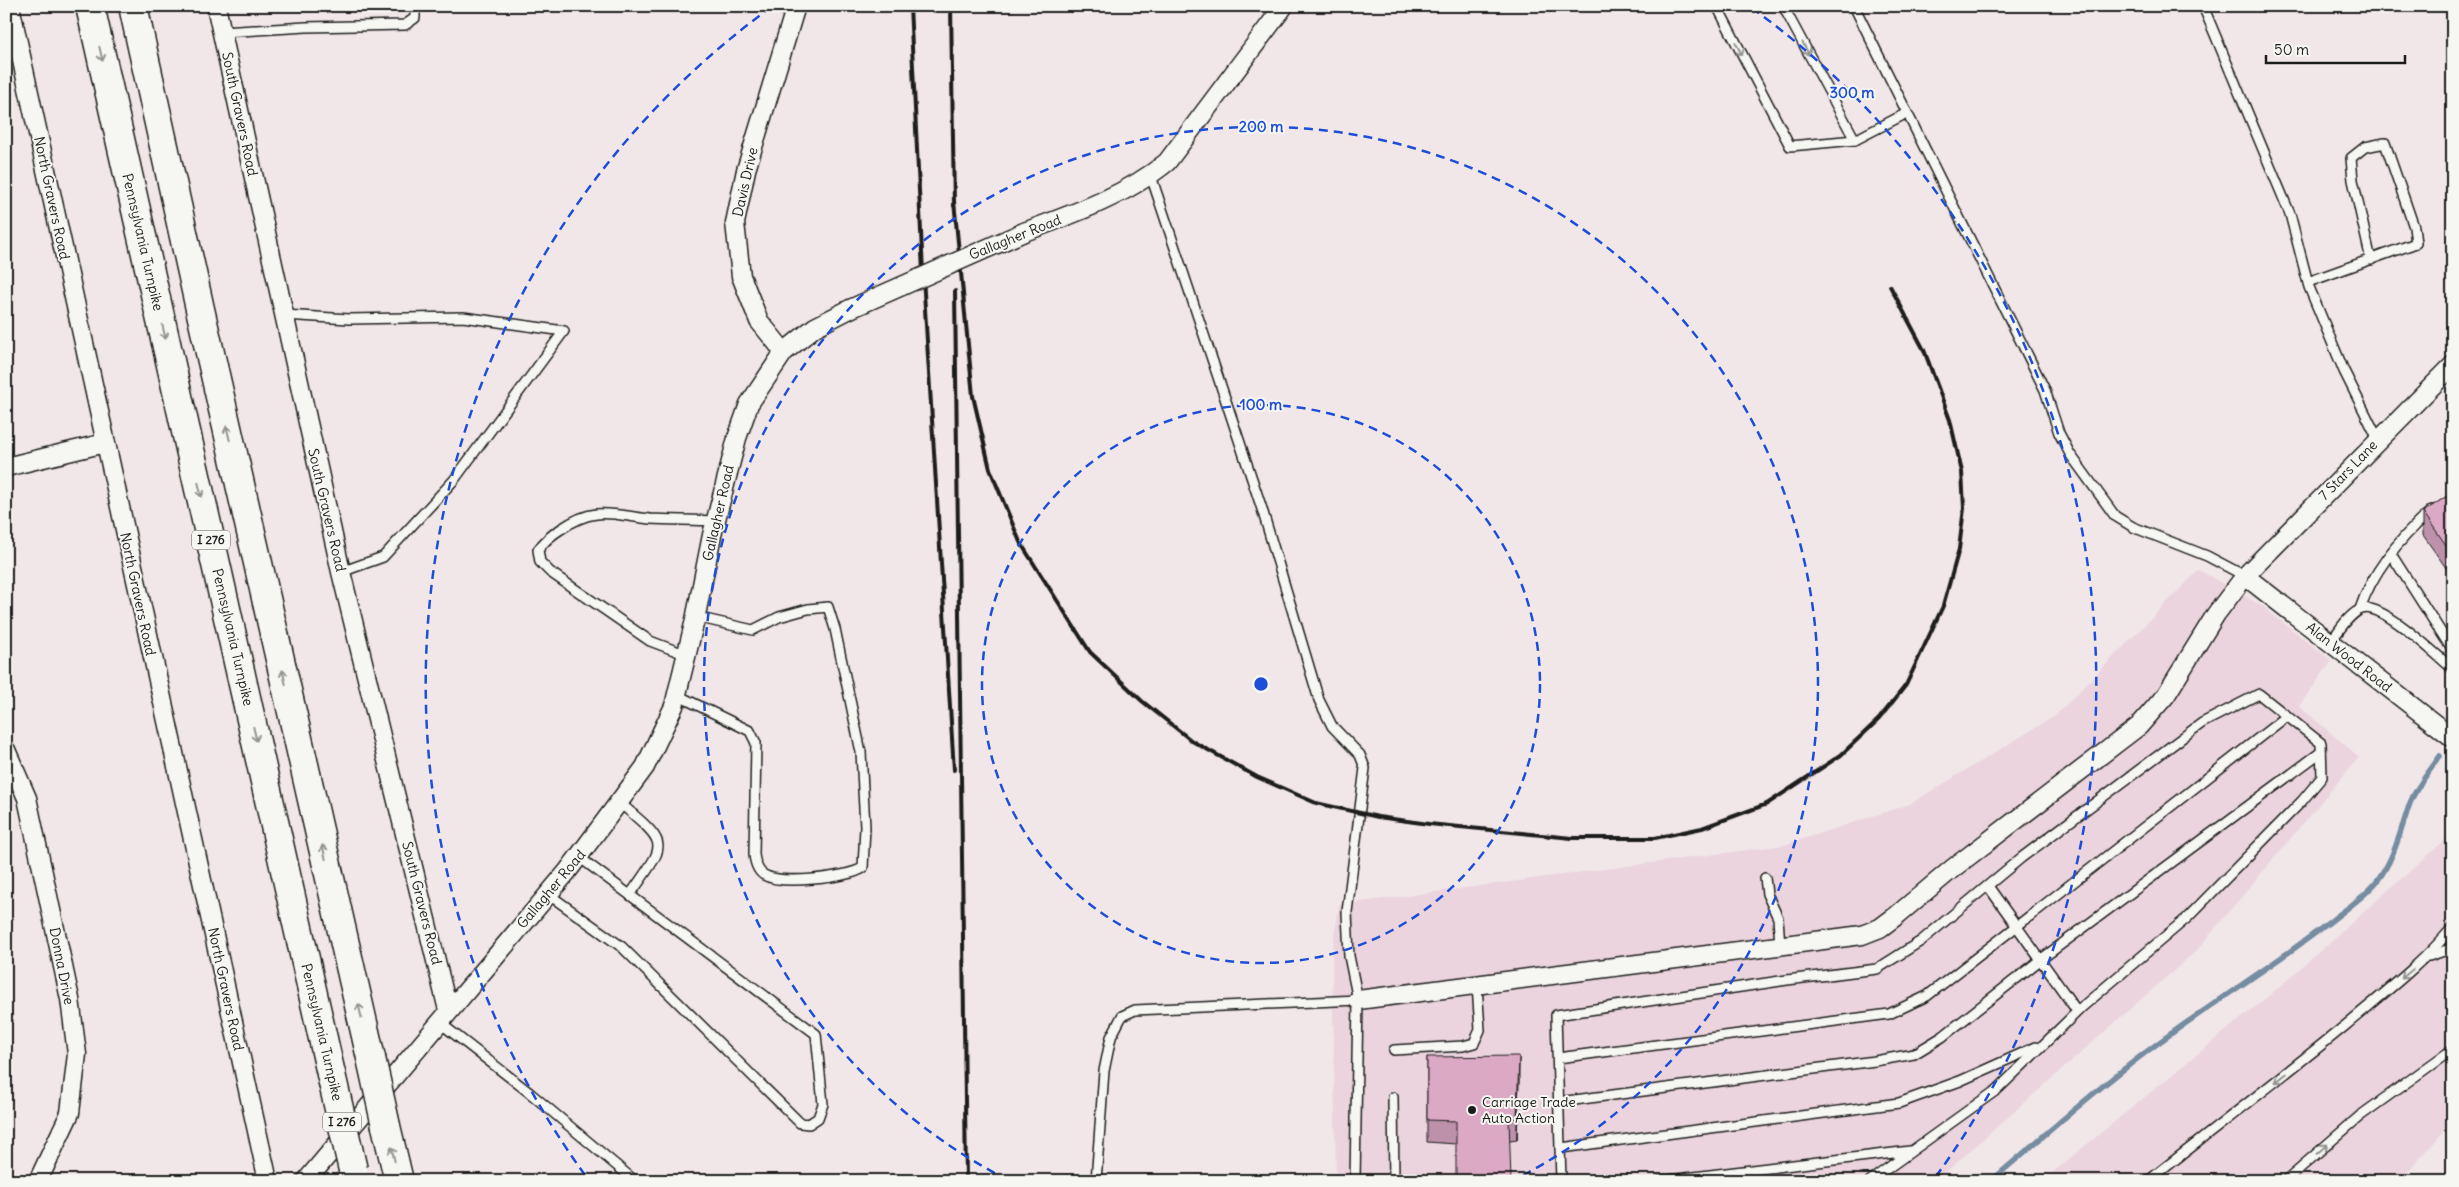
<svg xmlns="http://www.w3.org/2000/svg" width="2459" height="1187" font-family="Delius,sans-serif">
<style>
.built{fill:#ebd4de}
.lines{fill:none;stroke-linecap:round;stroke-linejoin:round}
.stream{stroke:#758ca1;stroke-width:5.5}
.service-casing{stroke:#1c1c1c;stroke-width:12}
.minor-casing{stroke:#1c1c1c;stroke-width:21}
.motorway-casing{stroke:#1c1c1c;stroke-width:31}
.service{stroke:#f6f6f2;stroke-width:9}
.minor{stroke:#f6f6f2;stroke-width:18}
.motorway{stroke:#f6f6f2;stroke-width:28}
.rail{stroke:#1c1c1c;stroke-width:4}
.minor-bridge-casing{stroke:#1c1c1c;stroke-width:21;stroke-linecap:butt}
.motorway-bridge-casing{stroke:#1c1c1c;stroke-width:31;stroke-linecap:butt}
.minor-bridge{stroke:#f6f6f2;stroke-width:18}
.motorway-bridge{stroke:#f6f6f2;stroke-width:28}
.wall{fill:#bd91a9;stroke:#1c1c1c}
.shaded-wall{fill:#9a7689;stroke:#1c1c1c}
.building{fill:#dca9c4;stroke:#1c1c1c}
.oneway{stroke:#949492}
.ring{fill:none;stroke:#1d4ed8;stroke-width:2.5;stroke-dasharray:9 6}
.poi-dot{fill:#1c1c1c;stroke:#f6f6f2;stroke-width:2}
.labels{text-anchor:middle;stroke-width:4;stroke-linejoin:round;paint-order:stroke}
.shield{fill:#f6f6f2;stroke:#5d5d5c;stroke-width:1}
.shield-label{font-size:12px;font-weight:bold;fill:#1c1c1c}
.street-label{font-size:14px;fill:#1c1c1c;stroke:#f6f6f2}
.poi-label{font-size:14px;fill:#1c1c1c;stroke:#f6f6f2;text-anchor:start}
.centre{fill:#1d4ed8;stroke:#f6f6f2;stroke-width:2.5}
.ring-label{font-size:15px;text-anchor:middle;font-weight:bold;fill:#1d4ed8;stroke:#f6f6f2;stroke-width:4;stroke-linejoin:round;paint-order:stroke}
</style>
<rect width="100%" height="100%" fill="#f1e7e9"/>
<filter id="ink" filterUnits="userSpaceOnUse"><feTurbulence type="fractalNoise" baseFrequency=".02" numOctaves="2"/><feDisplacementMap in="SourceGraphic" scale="10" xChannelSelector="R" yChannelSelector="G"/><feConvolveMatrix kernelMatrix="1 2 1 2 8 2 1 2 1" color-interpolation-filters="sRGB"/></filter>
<g filter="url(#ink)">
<g class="built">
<path d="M2199,570L2262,606L2332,661L2299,706L2359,757L2196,951L1936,1181H1336L1332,953L1339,905L1784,845L1910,804L2055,716Z"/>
<path d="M2453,833V1121L2400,1181H2042L2277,989Z"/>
</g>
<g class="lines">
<path class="stream" d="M1991,1181C2053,1128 2112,1075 2179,1028C2231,991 2286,957 2336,917C2350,906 2368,894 2378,880C2395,857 2401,829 2410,803C2417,785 2430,771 2440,756"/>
<defs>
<g id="service">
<path d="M1717,6L1790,146L1855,140L1907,113"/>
<path d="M1783,6L1855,140"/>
<path d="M1854,6L2045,390L2059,433L2070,454L2115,516L2133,527L2207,556L2245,576"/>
<path d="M2203,6L2290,214L2309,287L2344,371L2378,439"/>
<path d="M222,32L306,27L405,25L415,18V6"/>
<path d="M1151,176L1262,509L1319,700L1332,726L1360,755L1365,768L1347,912L1349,956L1358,1000L1355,1181"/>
<path d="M2308,282L2416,243L2414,227L2385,143L2365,147L2351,158L2353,180L2371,260"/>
<path d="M284,315L349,319L463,317L564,331L454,480L383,557L341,572"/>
<path d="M2391,554L2453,651"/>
<path d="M2360,609C2373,570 2401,537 2432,510"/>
<path d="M2330,642C2338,633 2349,613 2362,609C2382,602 2436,655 2453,669"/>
<path d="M687,655L650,641L550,572L540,562L538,550C545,540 551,535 561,529C596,505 612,515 650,519C671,520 694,520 715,521"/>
<path d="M677,695L750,731L756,743L754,855C755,862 757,871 764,875C781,885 846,878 863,868L865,827L861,752L835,629L828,607L808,609L779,617L753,630L696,617"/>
<path d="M620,803C672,847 666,842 630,895"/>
<path d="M1765,878L1767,894L1778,918L1780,945"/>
<path d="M1988,886L2077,1011"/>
<path d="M548,894L622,947L800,1123L809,1124L818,1118L823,1104L816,1034L579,857"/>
<path d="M2429,956L2453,948"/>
<path d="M439,1022L530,1093L635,1181"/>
<path d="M1394,1050L1463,1046L1474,1043L1480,1030L1477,985"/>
<path d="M1558,1058L1889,1014L1927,996L2287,716"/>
<path d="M1393,1097L1394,1181"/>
<path d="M1559,1102L1875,1061L1914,1054L1942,1037L2040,960L2321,752"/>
<path d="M1561,1148L1899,1103L1960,1081L2036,1047"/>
<path d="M1096,1181L1104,1071L1111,1037L1122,1016L1135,1010L1358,1000"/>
<path d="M1561,1181L1556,1015L1787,980L1877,969L1921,941L2021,858L2202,723L2259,694L2321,743L2322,777L2302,801L2187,918L2082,1007L1998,1089L1870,1181"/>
<path d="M1660,1181L1910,1151"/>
<path d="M2148,1181C2214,1129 2281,1078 2346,1025C2384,993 2421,965 2453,927"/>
<path d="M2285,1181L2360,1116L2453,1049"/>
</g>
<g id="minor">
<path d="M10,6L268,1181"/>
<path d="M216,6L341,572L448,1010"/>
<path d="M1024,232C1073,214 1127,195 1167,162L1284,6"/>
<path d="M784,352L759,321L741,276L735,223L746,170L796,6"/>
<path d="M6,467L105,443"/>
<path d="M2245,576L2453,738"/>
<path d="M6,750L27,798L70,999L77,1054L70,1113L38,1181"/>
<path d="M1358,1000L1862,935L1880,928L1896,916L1952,869L2139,726L2166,695L2216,614L2245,576L2453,365"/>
<path d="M306,1181L567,872L645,767L674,706L695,620L712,535L737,438L749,404L784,352L815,327L850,309"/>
</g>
<g id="motorway">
<path d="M90,6L331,1074"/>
<path d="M133,6L200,309L371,1058"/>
<path d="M386,1126L399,1181"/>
</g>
</defs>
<use href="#service" class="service-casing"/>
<use href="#minor" class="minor-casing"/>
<use href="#motorway" class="motorway-casing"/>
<use href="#service" class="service"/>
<use href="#minor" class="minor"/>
<use href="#motorway" class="motorway"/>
<g class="rail">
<path d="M910,6L924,293L954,770"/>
<path d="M951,6L954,206"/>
<path d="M954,201L973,396L990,469L1020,542L1090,652L1142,701L1192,741L1257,777L1316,803L1378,817L1429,824L1572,838H1655L1702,828L1767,804L1841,755L1879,719L1906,685L1943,606L1959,549L1964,508L1962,472L1950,420L1924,350L1890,286"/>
<path d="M955,291L966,1181"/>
</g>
<defs>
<path id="minor-bridge" d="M850,309L1024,232"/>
<g id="motorway-bridge">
<path d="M371,1058L386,1126"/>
<path d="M331,1074L353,1170"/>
</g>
</defs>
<use href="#minor-bridge" class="minor-bridge-casing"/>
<use href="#motorway-bridge" class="motorway-bridge-casing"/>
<use href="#minor-bridge" class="minor-bridge"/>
<use href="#motorway-bridge" class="motorway-bridge"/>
</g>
<g class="wall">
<path d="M2453,492V578L2423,535V512Z"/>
<path d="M1427,1057L1519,1079L1517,1140L1510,1141L1456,1144L1427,1142Z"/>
</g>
<path class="shaded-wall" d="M1519,1056V1079L1517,1140V1118Z"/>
<g class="building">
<path d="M2453,492V555L2423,512Z"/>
<path d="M1519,1056L1517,1118L1509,1119L1511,1181H1456V1121L1427,1120V1057Z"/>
</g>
<defs><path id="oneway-shaft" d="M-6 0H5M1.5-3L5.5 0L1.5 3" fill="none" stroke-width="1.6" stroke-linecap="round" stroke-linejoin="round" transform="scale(1.25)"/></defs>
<g class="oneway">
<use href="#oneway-shaft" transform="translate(1739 49) rotate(62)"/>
<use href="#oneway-shaft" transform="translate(1806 49) rotate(62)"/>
<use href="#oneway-shaft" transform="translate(101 54) rotate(77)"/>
<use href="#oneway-shaft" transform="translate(164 332) rotate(77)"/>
<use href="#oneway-shaft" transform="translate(228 433) rotate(-103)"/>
<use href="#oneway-shaft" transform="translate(200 490) rotate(77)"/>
<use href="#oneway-shaft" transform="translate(284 677) rotate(-103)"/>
<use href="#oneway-shaft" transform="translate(255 734) rotate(77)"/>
<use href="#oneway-shaft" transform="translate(324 852) rotate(-103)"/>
<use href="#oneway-shaft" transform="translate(2407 974) rotate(140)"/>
<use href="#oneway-shaft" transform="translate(360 1011) rotate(-103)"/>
<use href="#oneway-shaft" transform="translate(2281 1078) rotate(142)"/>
<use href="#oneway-shaft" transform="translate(2322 1149) rotate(-41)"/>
<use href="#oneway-shaft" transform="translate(393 1154) rotate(-103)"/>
</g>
</g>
<g class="ring">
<circle cx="1261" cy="684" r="279"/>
<path d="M1008 1180A557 557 0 1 1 1514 1180"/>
<path d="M585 1175A836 836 0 0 1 770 8M1752 8A836 836 0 0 1 1937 1175"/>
</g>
<circle class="poi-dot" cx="1472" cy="1110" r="5"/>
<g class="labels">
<g class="shield">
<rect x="192" y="530.5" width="38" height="19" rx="4"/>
<rect x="323" y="1112.5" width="38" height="19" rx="4"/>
</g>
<g class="shield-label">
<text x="211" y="544">I 276</text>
<text x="342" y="1126">I 276</text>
</g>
<g class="street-label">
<text transform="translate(240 114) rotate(78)" y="5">South Gravers Road</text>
<text transform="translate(745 182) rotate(-77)" y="5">Davis Drive</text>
<text transform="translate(52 198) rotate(78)" y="5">North Gravers Road</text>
<text transform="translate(1015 237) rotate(-22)" y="5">Gallagher Road</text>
<text transform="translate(143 242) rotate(77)" y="5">Pennsylvania Turnpike</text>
<text transform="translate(2348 470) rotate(-46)" y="5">7 Stars Lane</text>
<text transform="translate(327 510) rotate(77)" y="5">South Gravers Road</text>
<text transform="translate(718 513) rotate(-77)" y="5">Gallagher Road</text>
<text transform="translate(138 594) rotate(78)" y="5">North Gravers Road</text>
<text transform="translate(233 637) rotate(77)" y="5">Pennsylvania Turnpike</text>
<text transform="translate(2349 657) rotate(38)" y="5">Alan Wood Road</text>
<text transform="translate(551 889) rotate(-50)" y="5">Gallagher Road</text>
<text transform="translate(422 903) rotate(76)" y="5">South Gravers Road</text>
<text transform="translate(62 966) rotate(79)" y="5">Donna Drive</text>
<text transform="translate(226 989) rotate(78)" y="5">North Gravers Road</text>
<text transform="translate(322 1032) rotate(77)" y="5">Pennsylvania Turnpike</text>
</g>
<g class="poi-label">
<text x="1482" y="1107">Carriage Trade<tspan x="1482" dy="16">Auto Action</tspan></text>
</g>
</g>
<circle cx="1261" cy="684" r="8" class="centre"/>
<g class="ring-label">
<text x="1852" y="98">300 m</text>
<text x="1261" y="132">200 m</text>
<text x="1261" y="410">100 m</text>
</g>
<rect width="2459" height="1187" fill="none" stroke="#f6f6f2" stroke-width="25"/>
<rect x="12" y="12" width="2434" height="1162" fill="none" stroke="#1c1c1c" stroke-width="2" filter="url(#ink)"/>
<path d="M2266 55v8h139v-8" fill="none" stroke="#1c1c1c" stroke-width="2.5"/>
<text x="2274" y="55" font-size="15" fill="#1c1c1c" stroke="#f6f6f2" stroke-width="4" paint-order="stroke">50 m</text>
</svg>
